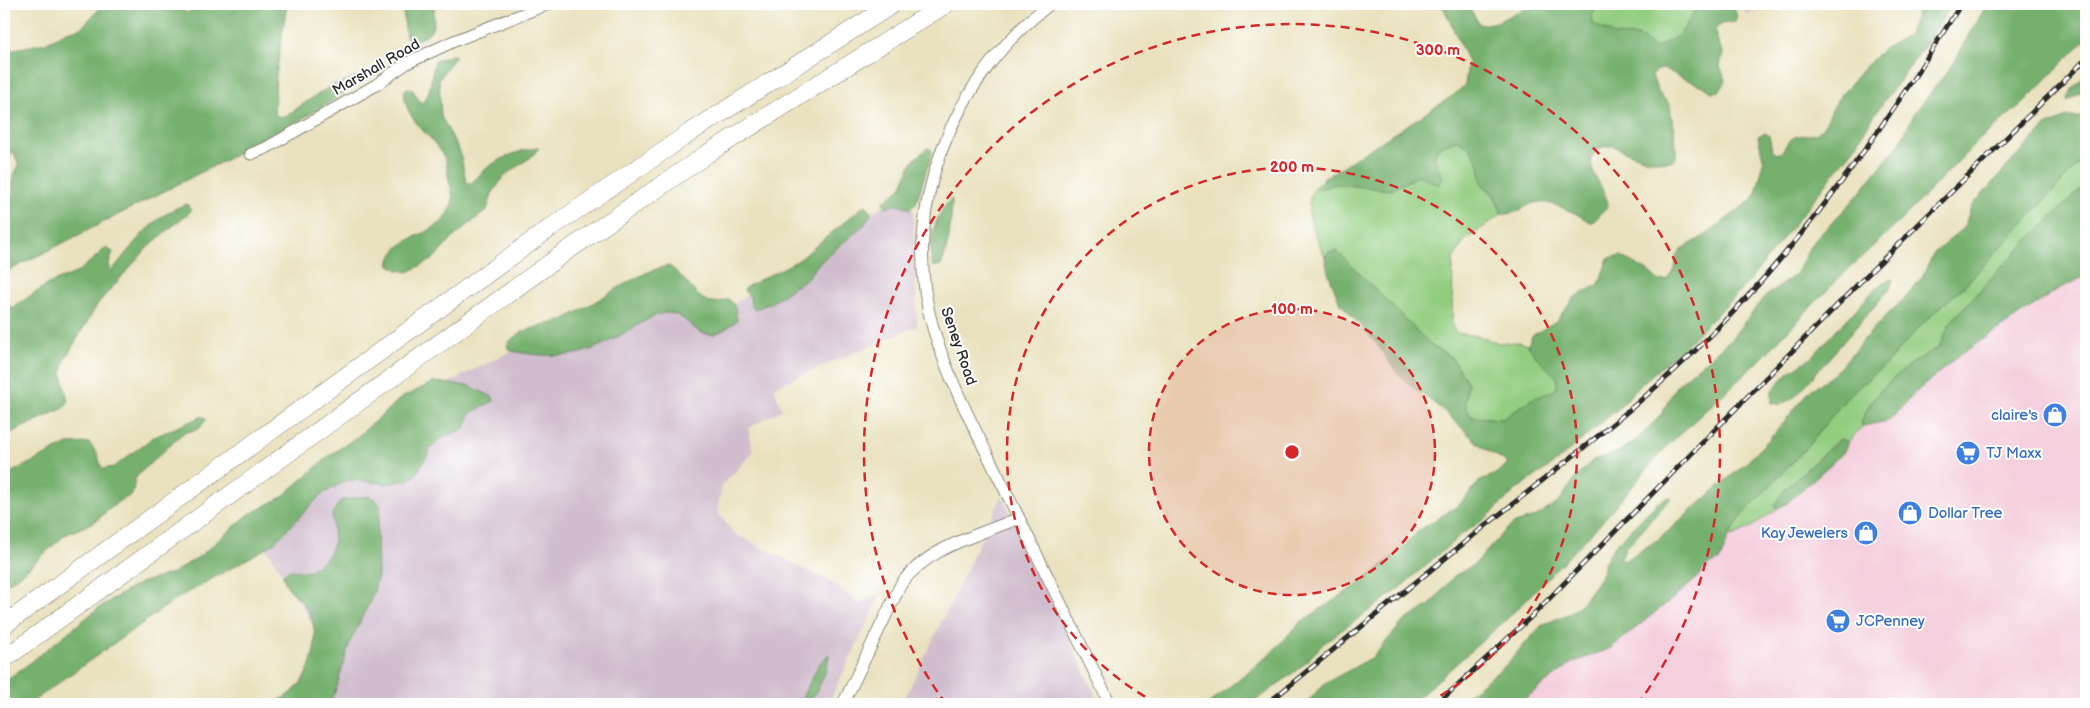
<svg xmlns="http://www.w3.org/2000/svg" width="2090" height="708" font-family="'Balsamiq Sans',sans-serif">
<style>
.built{fill:#f4cfdd}
.industrial{fill:#d0bdcd}
.green{fill:#93cd80;stroke:#5f7c56}
.forest{fill:#76b06e;stroke:#506e4c}
.lines{fill:none;stroke-linecap:round;stroke-linejoin:round}
.minor-casing{stroke:#8a8675;stroke-width:13}
.highway-casing{stroke:#8a8675;stroke-width:19}
.minor{stroke:#fff;stroke-width:11}
.highway{stroke:#fff;stroke-width:18}
.rail-casing{stroke:#2b2b2b;stroke-width:5}
.rail{stroke:#fff;stroke-width:3;stroke-dasharray:9;stroke-linecap:butt}
.ring{fill:none;stroke:#d62828;stroke-width:2.5;stroke-dasharray:9 6}
.labels{text-anchor:middle;stroke-width:4;stroke-linejoin:round;paint-order:stroke}
.street-label{font-size:15px;fill:#2b2b2b;stroke:#fff}
.shop-label{font-size:15px;fill:#366cbe;stroke:#fff;text-anchor:start}
.centre{fill:#d62828;stroke:#fff;stroke-width:2.5}
.ring-label{font-size:15px;text-anchor:middle;font-weight:bold;fill:#d62828;stroke:#fff;stroke-width:4;stroke-linejoin:round;paint-order:stroke}
</style>
<rect width="100%" height="100%" fill="#fff"/>
<filter id="ink" filterUnits="userSpaceOnUse"><feTurbulence type="fractalNoise" baseFrequency=".02" numOctaves="2"/><feDisplacementMap in="SourceGraphic" scale="10" xChannelSelector="R" yChannelSelector="G"/><feConvolveMatrix kernelMatrix="1 2 1 2 8 2 1 2 1" color-interpolation-filters="sRGB"/></filter>
<filter id="wash" filterUnits="userSpaceOnUse"><feTurbulence type="fractalNoise" baseFrequency=".0096" numOctaves="4" result="noise"/><feDisplacementMap in="SourceGraphic" scale="20" xChannelSelector="R" yChannelSelector="G"/><feGaussianBlur stdDeviation="1.12" result="paint"/><feColorMatrix in="noise" values="0 0 0 0 0 0 0 0 0 0 0 0 0 0 0 0 0 1.4 0 .05"/><feComposite in="paint" operator="in"/></filter>
<g filter="url(#wash)">
<rect width="100%" height="100%" fill="#eae2bf"/>
<path class="built" d="M2086,269V704H1489L2034,297Z"/>
<g class="industrial">
<path d="M1740,4H1768L1747,15Z"/>
<path d="M912,186L917,326L774,387L782,410L748,428L753,453L722,485L717,512L735,534L836,585L859,604L883,590L828,704H299L329,652L258,534L410,402L663,275L701,326Z"/>
<path d="M1002,496L1100,704H902Z"/>
</g>
<g class="green">
<path d="M1600,4H1699L1680,35L1661,48H1656L1638,36L1615,35L1593,24L1592,15Z"/>
<path d="M1457,140L1468,146L1475,156L1479,165L1482,184L1494,195L1502,214L1464,241L1453,259L1452,325L1456,333L1478,336L1499,343L1520,342L1528,345L1536,357L1557,378V386L1555,390L1530,400L1503,419L1473,417C1462,407 1466,397 1468,383L1451,357L1432,346L1337,251L1329,252L1325,257C1316,235 1300,209 1315,187L1317,190L1336,184L1391,190L1419,175L1443,178C1431,155 1430,147 1457,140Z"/>
<path d="M2086,156V184L2003,265L1950,323L1939,347L1908,366L1883,388L1871,402L1861,422L1863,426L1848,442L1841,439L1837,441L1787,487L1774,505L1778,508L1750,528L1728,538L1743,514L1805,449L1848,396L1886,364L1922,324L1965,285Z"/>
</g>
<g class="forest">
<path d="M104,4H172L187,13L203,4H287L276,76L274,114L280,117L287,115L329,87L375,70L379,72L282,131L10,270L4,266V209L13,195V177L19,165L14,153H4V55L15,49L45,43L67,32L81,28Z"/>
<path d="M402,4H435C431,21 440,28 421,38C417,40 414,41 410,41L406,37Z"/>
<path d="M1442,4H1467L1480,25L1497,22L1533,4H1600L1592,15L1593,24L1615,35L1638,36L1656,48L1680,35L1699,4H1733L1737,17L1735,22L1722,24L1715,29L1716,37L1723,53L1720,66L1726,80L1720,91L1712,92C1698,81 1681,80 1666,69L1657,70L1652,76L1658,92L1670,105C1671,119 1679,149 1675,160C1661,165 1641,158 1627,152C1623,151 1617,147 1613,146C1602,145 1591,152 1591,163C1593,179 1607,191 1608,206L1594,221L1590,222C1578,214 1546,197 1531,204C1520,209 1514,215 1502,214L1494,195L1482,184L1479,165L1475,156L1468,146L1457,140C1430,147 1431,155 1443,178L1438,185L1419,175L1391,190L1336,184L1317,190L1315,187L1323,179L1454,95L1465,85L1468,62Z"/>
<path d="M1920,4H1952L1931,37L1875,114L1855,147L1746,285L1689,342L1638,387L1620,407L1557,461L1516,490L1485,519L1463,533L1395,592L1324,643L1302,666L1252,704H1208L1271,653L1301,622L1363,581L1395,555L1418,531L1459,505L1479,482L1499,472L1508,463L1481,446L1443,410L1404,380L1393,368L1377,344L1340,303L1328,272L1325,257L1329,252L1337,251L1432,346L1451,357L1468,383C1466,397 1462,407 1472,417L1503,419L1530,400L1555,390L1557,386V378L1536,357L1528,345L1532,336L1556,321L1574,298L1599,284L1608,258L1621,256L1648,271L1659,281L1667,280L1675,269L1677,256L1682,249L1706,235L1755,197L1764,162L1758,136L1766,133L1769,136L1773,151L1777,154L1782,152C1791,134 1797,136 1816,134L1823,128L1837,100L1863,69L1882,50L1909,34Z"/>
<path d="M1987,4H2086V39L2024,102L1979,140L1903,218L1836,281L1759,361L1667,446L1601,523L1509,617L1411,704H1305L1324,684L1373,657L1403,622L1430,605L1454,576L1474,565L1508,528L1515,523L1535,517L1558,503L1577,476L1593,460L1618,452L1635,441L1661,415L1676,386L1730,340L1765,297L1797,273L1811,244L1852,202L1900,143L1915,112L1952,66Z"/>
<path d="M452,55L456,56L439,79L441,116L460,152L466,181L470,184C477,179 483,170 491,165C504,157 524,148 539,148L531,157L504,176L492,194L487,210L456,235L432,260L408,272L398,270L389,264C395,231 444,239 452,204C454,196 451,189 449,181C447,174 448,165 445,159C434,135 404,122 404,91L408,88L412,89L421,103C433,97 430,72 435,61Z"/>
<path d="M2086,75V90L2067,101C2068,91 2079,82 2086,75Z"/>
<path d="M2086,114V156L1965,285L1922,324L1886,364L1848,396L1805,449L1743,514L1728,538L1720,560L1707,566L1693,582L1611,648L1572,663L1518,704H1456L1504,667L1542,625L1571,613L1581,604L1600,578L1605,562L1614,546L1656,504L1668,497L1671,498L1626,547L1621,558L1624,561L1659,539L1746,463L1776,432L1808,392L1834,374L1875,327L1908,295L1922,277L1934,253L1964,228L1971,207L2013,160L2046,126L2067,117H2082Z"/>
<path d="M927,148L931,149L932,153L916,203L910,209L899,204L886,207L883,202L901,188L912,162Z"/>
<path d="M2086,184V276L2060,288L1958,356L1915,393L1889,421L1863,426L1861,423L1871,402L1883,388L1908,366L1939,347L1950,323L2003,265Z"/>
<path d="M952,199C951,222 950,244 941,265L933,267C926,247 935,212 952,199Z"/>
<path d="M187,204L191,211L149,246L99,302L65,359L62,373L68,402L64,408L4,436V300L10,307H14L48,284L78,272L106,248L113,252L109,264L111,272C132,246 154,214 187,204Z"/>
<path d="M865,205L868,207L871,214L864,225L819,263L806,279L771,303L755,309L751,306L750,297L744,291L746,287L799,260Z"/>
<path d="M669,266C691,280 699,313 728,299C736,304 736,312 737,320C696,356 695,313 666,313C653,314 639,325 628,331C612,340 593,351 575,354C557,357 526,355 509,350L507,346C514,329 546,326 562,320C592,307 638,270 669,266Z"/>
<path d="M1889,279L1893,280L1890,288L1796,396L1780,405L1772,403V390L1788,373L1812,357L1874,290Z"/>
<path d="M434,382L470,386L493,397L494,401L470,413L465,428L438,440L430,450L416,475L409,480L386,484L354,480L345,481L321,495L272,545L176,599L29,704H4V681L26,666L101,606L140,583L173,573L200,556L248,515L282,497L329,456L357,437L401,398Z"/>
<path d="M200,417H204L206,420L199,429L183,433L140,473L135,479L132,495L119,501L96,521L65,535L24,572L4,586V476L68,444L89,443L97,453L102,469L114,467L152,438Z"/>
<path d="M1841,439L1848,442L1843,453L1786,504L1778,508L1774,505L1787,487Z"/>
<path d="M368,496L375,499L381,506L377,531L378,574L373,595L350,642L335,692L328,704H269C276,701 285,698 290,694C313,676 323,634 307,609C300,597 284,589 283,574L291,570L308,572L327,558L334,541L332,514L341,500Z"/>
<path d="M829,654C828,673 818,689 808,704H799L819,664Z"/>
</g>
</g>
<g filter="url(#ink)">
<g class="lines">
<defs>
<g id="minor">
<path d="M1050,4C954,77 898,208 933,328C951,388 983,444 1010,500C1043,568 1076,636 1110,704"/>
<path d="M251,154L266,148L376,85L407,63L454,41L548,4"/>
<path d="M843,704L901,584C929,546 977,536 1019,518"/>
</g>
<g id="highway">
<path d="M4,625L550,228L691,132L893,4"/>
<path d="M4,659L564,253L707,154L946,4"/>
</g>
</defs>
<use href="#minor" class="minor-casing"/>
<use href="#highway" class="highway-casing"/>
<use href="#minor" class="minor"/>
<use href="#highway" class="highway"/>
<defs>
<g id="rail">
<path d="M1267,704C1343,642 1419,579 1495,518C1569,459 1646,401 1712,334C1809,236 1889,120 1961,4"/>
<path d="M1437,704L1533,615L1859,283L2086,59"/>
</g>
</defs>
<use href="#rail" class="rail-casing"/>
<use href="#rail" class="rail"/>
</g>
</g>
<circle cx="1292" cy="452" r="143" fill="#d62828" fill-opacity=".12"/>
<g class="ring">
<circle cx="1292" cy="452" r="143"/>
<path d="M1158 704A285 285 0 1 1 1426 704"/>
<path d="M946 704A428 428 0 1 1 1638 704"/>
</g>
<defs>
<symbol id="shop-disc" viewBox="-11 -11 22 22"><circle r="9.5" fill="#3f7fe0" stroke="#fff"/><path d="M-5-2.5h2.3a2.7 3.5 0 0 1 5.4 0H5L5.5 6h-11ZM-1.5-2.5h3a1.5 2.3 0 0 0-3 0Z" fill="#fff"/></symbol>
<symbol id="supermarket-disc" viewBox="-11 -11 22 22"><circle r="9.5" fill="#3f7fe0" stroke="#fff"/><path d="M-6-5.5h2.5l.6 2H6L4.5 2H-2.5L-4.4-4H-6ZM-1.5 3.2a1.3 1.3 0 1 0 .1 0ZM3 3.2a1.3 1.3 0 1 0 .1 0Z" fill="#fff"/></symbol>
</defs>
<g fill-rule="evenodd">
<use href="#shop-disc" x="2041" y="401" width="28" height="28"/>
<use href="#supermarket-disc" x="1954" y="439" width="28" height="28"/>
<use href="#shop-disc" x="1896" y="499" width="28" height="28"/>
<use href="#shop-disc" x="1852" y="519" width="28" height="28"/>
<use href="#supermarket-disc" x="1824" y="607" width="28" height="28"/>
</g>
<g class="labels">
<g class="street-label">
<text transform="translate(376 67) rotate(-30)" y="5">Marshall Road</text>
<text transform="translate(959 346) rotate(71)" y="5">Seney Road</text>
</g>
<g class="shop-label">
<text x="2038" y="420" text-anchor="end">claire's</text>
<text x="1986" y="458">TJ Maxx</text>
<text x="1928" y="518">Dollar Tree</text>
<text x="1848" y="538" text-anchor="end">Kay Jewelers</text>
<text x="1856" y="626">JCPenney</text>
</g>
</g>
<circle cx="1292" cy="452" r="8" class="centre"/>
<g class="ring-label">
<text x="1438" y="55">300 m</text>
<text x="1292" y="172">200 m</text>
<text x="1292" y="314">100 m</text>
</g>
<rect width="2090" height="708" fill="none" stroke="#fff" stroke-width="20"/>
</svg>
